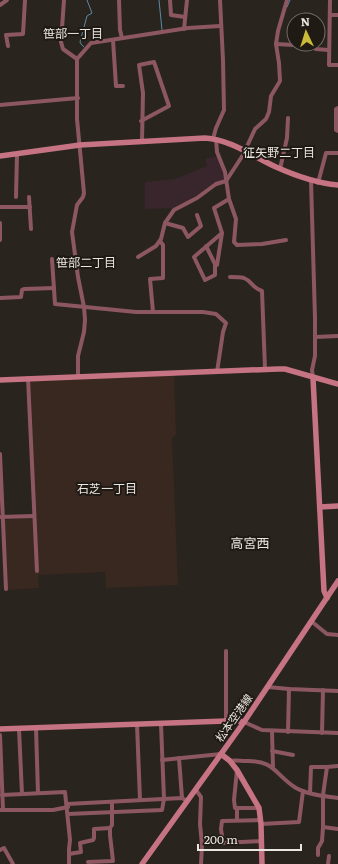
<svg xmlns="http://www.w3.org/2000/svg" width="338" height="864" font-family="Literata,'Noto Sans JP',serif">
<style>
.industrial{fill:#39281f}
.education{fill:#39262c}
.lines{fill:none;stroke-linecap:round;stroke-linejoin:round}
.stream{stroke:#5a8aa6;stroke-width:1}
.street{stroke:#8c5761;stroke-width:4}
.secondary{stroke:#c67383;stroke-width:5.5}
.labels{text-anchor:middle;stroke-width:4;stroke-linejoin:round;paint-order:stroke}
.street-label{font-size:11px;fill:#eae6e2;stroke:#201a15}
.neighbourhood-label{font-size:12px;fill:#eae6e2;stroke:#201a15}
.quarter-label{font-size:13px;fill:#eae6e2;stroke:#201a15}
</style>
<rect width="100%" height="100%" fill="#29241e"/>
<path class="industrial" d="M174,375L176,435L172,438L178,585L106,588L105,572L38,575L39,588L8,590L4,520L35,517L29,381Z"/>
<path class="education" d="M214,157H217L224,174V180L190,200L175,208L145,209V182L175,179L207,166L205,159Z"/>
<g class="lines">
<g class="stream">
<path d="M159,0L162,30"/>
<path d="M287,7L290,0"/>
<path d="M84,47L81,44L80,42L87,16L92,13L87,0"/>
</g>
<g class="street">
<path d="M64,0L61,42L63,49L77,59"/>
<path d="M119,0L120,30L122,38"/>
<path d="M170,0L171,15L185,17"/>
<path d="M330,0L329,65H338"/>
<path d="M0,5L7,0"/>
<path d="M330,15H338"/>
<path d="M184,29L187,0"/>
<path d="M113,40L116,86H123"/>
<path d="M276,44L311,46L316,49L328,50"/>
<path d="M8,46L6,35L23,34L25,0"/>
<path d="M0,105L78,98"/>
<path d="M338,108L336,109V130L338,131"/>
<path d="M141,121L169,106L154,62L139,65L143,93L142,141"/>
<path d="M213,139L216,128L224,110L223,60L220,0"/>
<path d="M216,139L217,152L225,172L229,199L236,219L234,242L237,245L262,244L286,240"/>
<path d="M280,169L287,138L288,118"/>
<path d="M311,181L315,318V356L312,370L313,378"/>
<path d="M318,183L326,153H338"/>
<path d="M16,197L17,154"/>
<path d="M29,197L31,229"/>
<path d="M0,207H30"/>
<path d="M0,223V240"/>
<path d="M165,223L183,228L188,237L201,226L197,215"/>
<path d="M206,246L215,264V275L205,280L194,257L222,233L214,208L229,199"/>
<path d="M138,257L156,246L161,239L165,223L174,210L197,198L216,184L226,181L243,155L255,129L266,119L269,112L271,96L280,81L279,63L276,44L278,31L287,0"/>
<path d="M52,259L55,304L136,312H203L216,314L226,323L223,332L217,372"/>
<path d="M215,266L217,265L222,233"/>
<path d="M230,277C235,277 240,277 244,278C252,281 252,288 262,291L265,369"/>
<path d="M0,298L21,297L22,290L24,289L54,288"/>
<path d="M153,312L150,279L163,278V245L160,241"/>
<path d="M315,337L338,336"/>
<path d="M78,376V356L84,332L85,320L84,307L78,277L72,232L77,205L83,197L84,193L77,119V59L91,43L188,28L220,26"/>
<path d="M28,378L37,571"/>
<path d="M0,454L6,589"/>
<path d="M0,517L34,516"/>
<path d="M311,621L327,634L338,635"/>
<path d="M226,651V721"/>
<path d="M268,687L289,689L338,691"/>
<path d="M244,722L262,730L338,733"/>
<path d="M137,724L140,800"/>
<path d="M36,728L38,793"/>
<path d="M19,729L22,794"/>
<path d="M272,731L273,768"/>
<path d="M288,732L289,689"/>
<path d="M322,733L323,690"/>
<path d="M0,735L3,810"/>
<path d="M272,751L293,755"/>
<path d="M179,758L182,798"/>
<path d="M162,760L221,754"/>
<path d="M230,761C236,760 240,761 246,761C275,760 275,775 296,788C308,795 325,796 338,798"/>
<path d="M338,766L327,767L323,795V827L338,829"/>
<path d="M237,770L234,800L235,808H259"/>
<path d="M196,790L201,797L200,824L202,845L201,864"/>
<path d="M310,793L311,767H327"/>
<path d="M2,795L65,792L70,840L69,849V864"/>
<path d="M67,804L182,798L187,801"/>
<path d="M0,810H53L68,807"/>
<path d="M68,814L162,810L164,799L161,724"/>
<path d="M237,820V809"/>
<path d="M261,820L222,821L221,829L223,843L262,841"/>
<path d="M261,824L299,822L303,791"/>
<path d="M0,850L4,848L13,864"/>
<path d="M69,854L81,852L80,843L93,840L94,838V829L110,828"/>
<path d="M318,855V848L322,841L323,827"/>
<path d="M88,862L113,861L110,835V828L112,825V802"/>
<path d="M328,864L329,856"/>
</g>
<g class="secondary">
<path d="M0,156L80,145L205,138C232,140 252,156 276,167C296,176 316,183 338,185"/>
<path d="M313,378L324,591L327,598"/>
<path d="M0,380L278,369H285L338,384"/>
<path d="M320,507L338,506"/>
<path d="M0,729L226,721H239L244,722"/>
<path d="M221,754L230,761L237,770L259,808L261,824L262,864"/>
<path d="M142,864L244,722L338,581"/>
</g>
</g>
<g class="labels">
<g class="street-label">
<text transform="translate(234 718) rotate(-55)" y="4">松本空港線</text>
</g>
<g class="neighbourhood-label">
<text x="73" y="38">笹部一丁目</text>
<text x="279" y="157">征矢野二丁目</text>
<text x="86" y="267">笹部二丁目</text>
<text x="107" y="493">石芝一丁目</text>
</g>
<g class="quarter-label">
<text x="250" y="548">高宮西</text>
</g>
</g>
<g transform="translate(306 32) rotate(356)"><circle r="19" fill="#201a15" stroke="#716c67"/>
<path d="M0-3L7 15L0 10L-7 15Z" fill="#caba3a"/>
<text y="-6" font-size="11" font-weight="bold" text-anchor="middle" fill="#eae6e2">N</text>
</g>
<path d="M198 844v6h103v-6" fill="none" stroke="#eae6e2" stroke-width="2"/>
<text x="204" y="844" font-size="12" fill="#eae6e2" stroke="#201a15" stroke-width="3" paint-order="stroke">200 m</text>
</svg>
